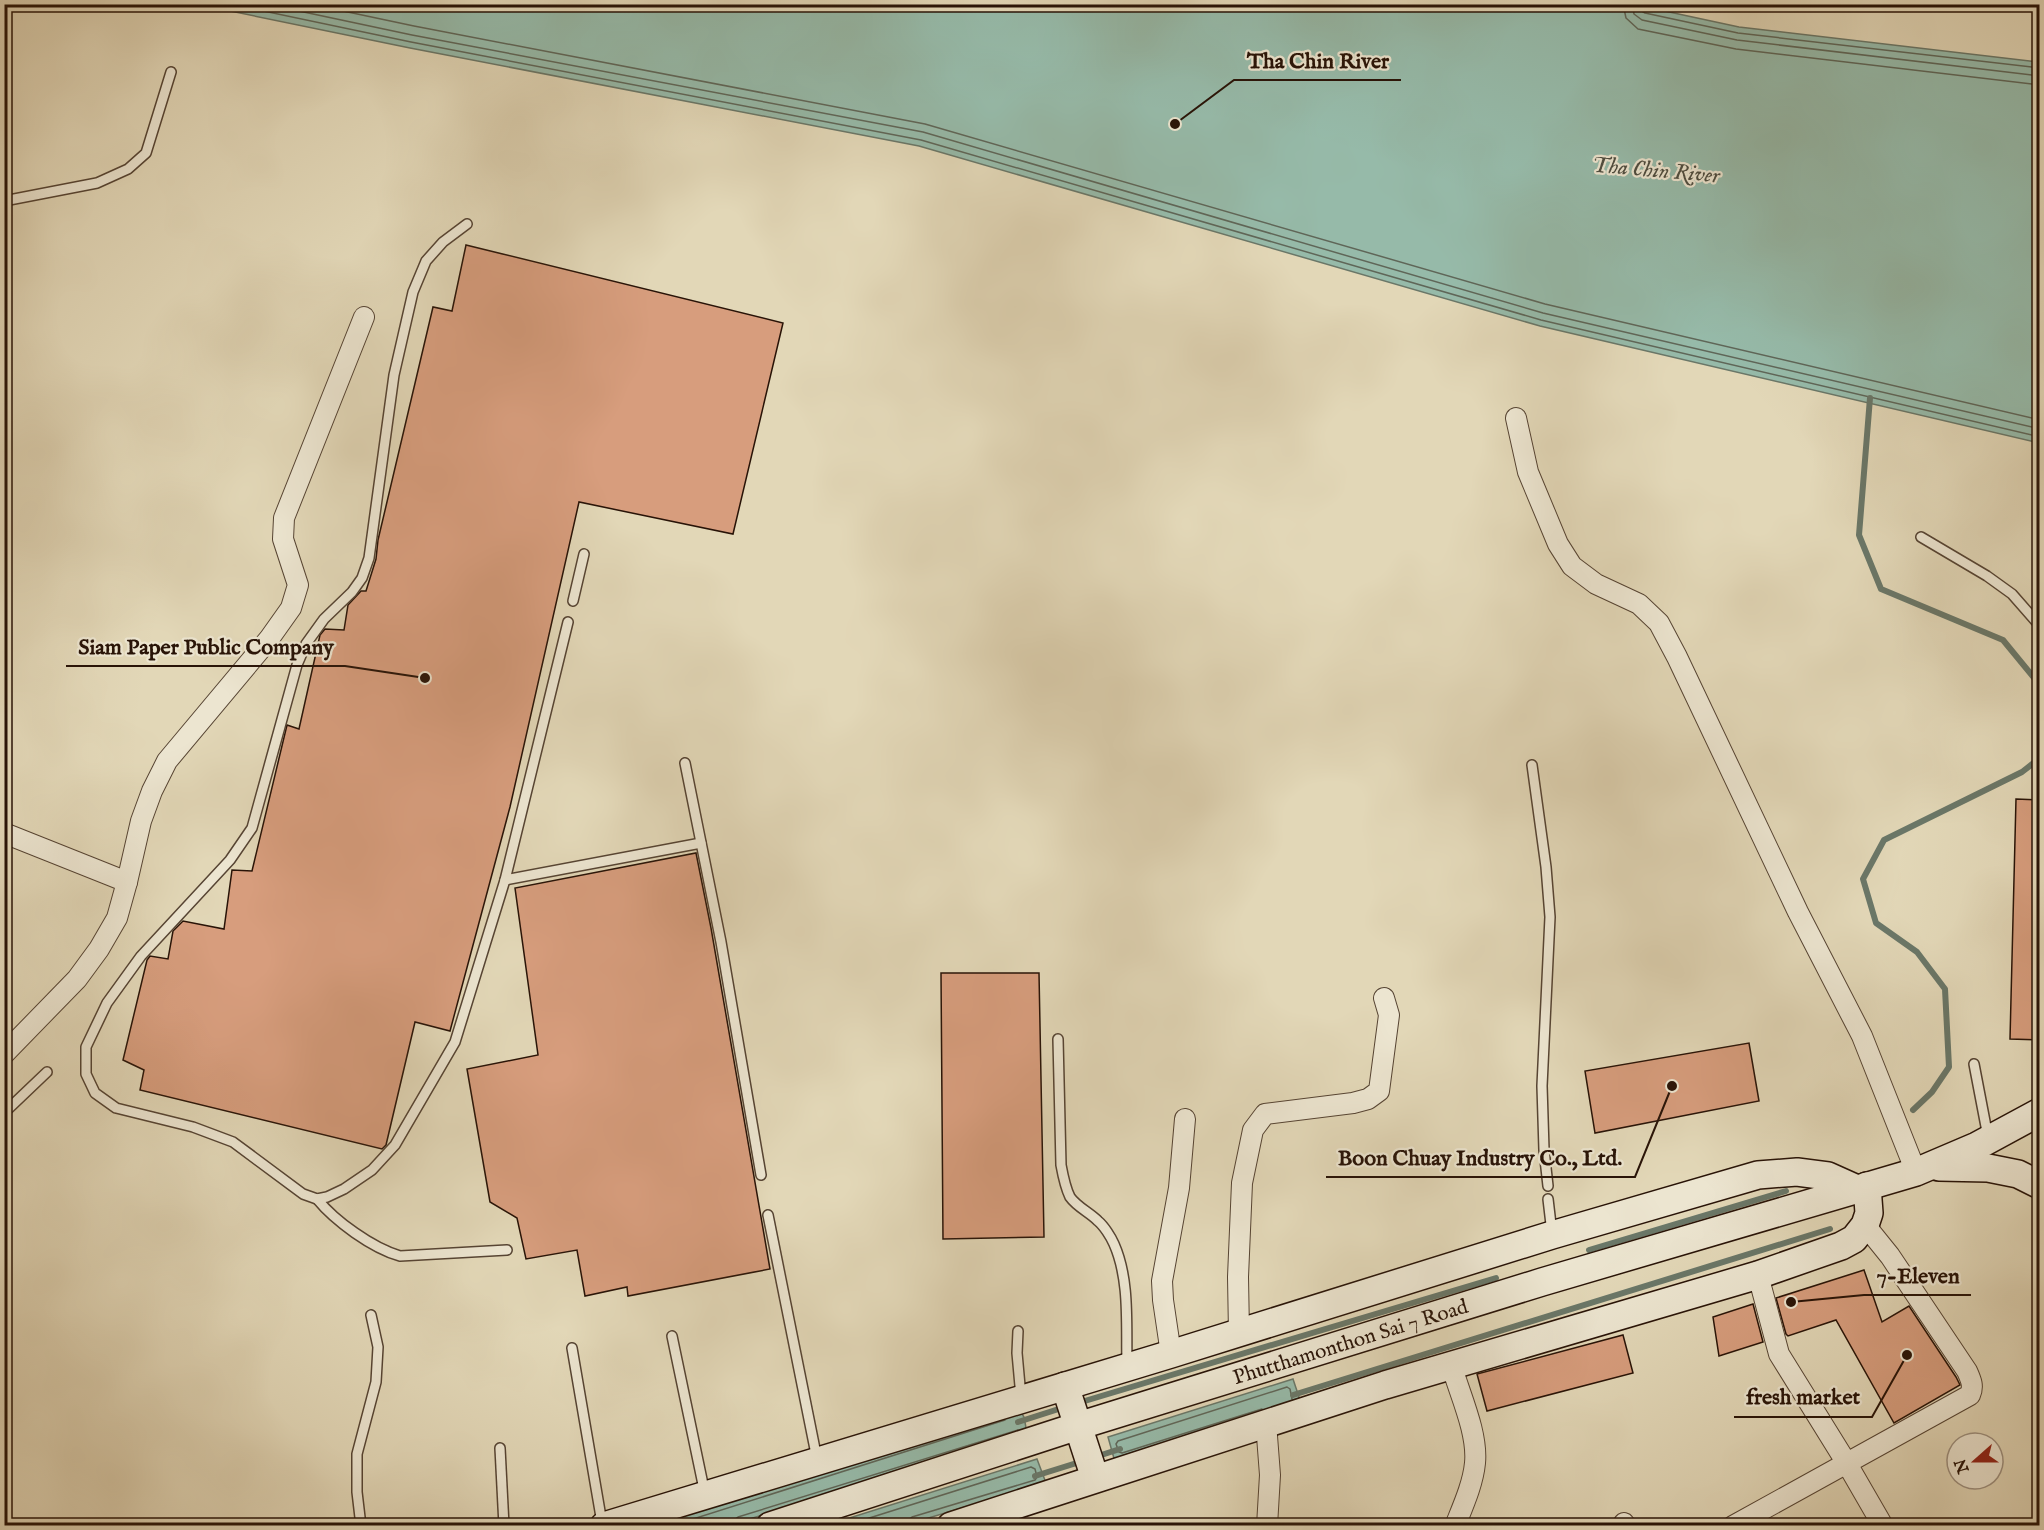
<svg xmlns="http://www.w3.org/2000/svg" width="2044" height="1530" font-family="'IM FELL English',serif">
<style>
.water{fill:#96baa9;stroke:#6a7768;stroke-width:1.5}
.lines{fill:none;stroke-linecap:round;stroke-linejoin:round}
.shore{stroke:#5f6658;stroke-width:1.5}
.stream{stroke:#6a7768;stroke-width:6}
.building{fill:#d79d7d;stroke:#281307;stroke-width:1.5}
.service-casing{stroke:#564433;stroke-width:12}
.minor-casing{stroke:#564433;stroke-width:22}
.secondary-casing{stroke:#281307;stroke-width:30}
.service{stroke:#ece5d0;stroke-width:9}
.minor{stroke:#ece5d0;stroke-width:20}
.secondary{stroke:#ece5d0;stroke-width:27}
.labels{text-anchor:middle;stroke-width:4.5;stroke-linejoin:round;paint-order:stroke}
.street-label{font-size:21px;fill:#281307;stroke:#ece5d0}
.water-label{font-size:22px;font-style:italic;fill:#4e4d40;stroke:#ece5d0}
.leader{fill:none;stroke:#281307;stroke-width:2}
.callout-dot{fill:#281307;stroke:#ece5d0;stroke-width:2}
.callout-label{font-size:22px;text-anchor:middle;font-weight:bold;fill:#281307;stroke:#ece5d0;stroke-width:4.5;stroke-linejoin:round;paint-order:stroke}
</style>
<rect width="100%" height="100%" fill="#e2d7b7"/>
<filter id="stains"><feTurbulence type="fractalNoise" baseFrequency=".00333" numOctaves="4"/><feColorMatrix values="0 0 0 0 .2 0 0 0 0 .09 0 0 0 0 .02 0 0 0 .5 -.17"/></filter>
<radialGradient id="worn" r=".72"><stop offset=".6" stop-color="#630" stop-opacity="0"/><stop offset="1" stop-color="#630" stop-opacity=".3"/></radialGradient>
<g class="water">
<path d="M1632,4L1739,27L2039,62V443L1540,326L919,146L410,48L201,5Z"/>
<path d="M1293,1379L1301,1403L1115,1462L1108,1437Z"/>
<path d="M1019,1409L1024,1417L1027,1433L730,1525L651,1526Z"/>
<path d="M1037,1459L1046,1483L905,1525L824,1526Z"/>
</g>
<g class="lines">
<g class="shore">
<path d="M230,4L411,42L921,140L1541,320L2040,437"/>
<path d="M266,4L412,35L923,132L1543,313L2040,429"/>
<path d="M310,4L414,26L925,124L1545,304L2040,420"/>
<path d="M1623,4L1626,18L1638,29L1736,49L2040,85"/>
<path d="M1632,4L1634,14L1642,20L1737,40L2040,76"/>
<path d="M1639,4L1640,10L1645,13L1738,33L2040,68"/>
<path d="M1262,1409L1122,1453L1119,1452L1116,1444L1118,1441L1287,1387L1290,1389L1292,1399"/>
<path d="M671,1526L1005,1420"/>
<path d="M733,1526L734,1520L738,1517L1018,1430"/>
<path d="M844,1526L1031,1467L1035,1469L1037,1477L1035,1480L912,1517L908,1520L907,1526"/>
</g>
<g class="stream">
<path d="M1870,398L1859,535L1881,589L2003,640L2040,685"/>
<path d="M1913,1110L1932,1092L1949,1067L1945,989L1917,952L1876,923L1863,879L1884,840L2022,772L2040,758"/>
<path d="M1589,1250L1786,1191"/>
<path d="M1293,1395L1830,1229"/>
<path d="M1078,1403L1496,1278"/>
<path d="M1018,1422L1065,1407"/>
<path d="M1095,1457L1120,1449"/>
<path d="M1035,1476L1083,1461"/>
</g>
</g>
<g class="building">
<path d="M466,245L783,323L733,534L579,502L510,807L450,1031L415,1022L386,1145L382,1149L140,1090L144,1070L123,1060L147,960L150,956L168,959L173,931L183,921L224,929L232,870L252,871L287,725L299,729L320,635L325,629L344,630L348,605L361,591H366L376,559L378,540L433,307L452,311Z"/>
<path d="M2016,799L2040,800V1040L2010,1039Z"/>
<path d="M696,853L711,928L770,1269L628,1296L627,1287L585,1296L577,1250L526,1259L517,1218L490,1202L467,1069L538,1055L515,888Z"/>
<path d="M941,973H1039L1044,1237L943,1239Z"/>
<path d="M1749,1043L1759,1101L1595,1133L1585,1071Z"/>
<path d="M1864,1270L1882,1322L1909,1306L1956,1377L1960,1385L1894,1423L1836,1320L1788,1336L1786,1334L1776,1298Z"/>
<path d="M1753,1304L1763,1342L1719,1356L1713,1317Z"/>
<path d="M1623,1335L1633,1373L1487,1411L1477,1374Z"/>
</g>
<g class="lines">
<defs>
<g id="service">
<path d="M4,201L97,183L128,169L146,153L171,72"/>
<path d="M467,224L443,242L426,261L413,292L394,375L369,558L362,578L352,592L324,619L306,644L297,665L252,828L230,860L141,956L107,1003L86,1047V1074L95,1093L116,1108L193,1127L233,1142L303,1194L317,1199L327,1197L344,1189L372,1170L395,1145L455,1042L505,880"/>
<path d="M1921,537L1987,576L2012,594L2040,626"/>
<path d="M573,601L584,554"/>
<path d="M568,622L505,880L701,843"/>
<path d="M685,763L721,942L761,1175"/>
<path d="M1532,765L1546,867L1550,917L1542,1086L1544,1150L1548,1186"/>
<path d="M1058,1039L1061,1165C1063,1176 1065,1187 1070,1197C1077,1207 1089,1212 1098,1221C1104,1226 1111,1237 1114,1244C1130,1280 1126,1325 1127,1363"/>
<path d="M1974,1064L1988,1137"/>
<path d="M4,1113L47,1072"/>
<path d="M317,1199C335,1221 372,1248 400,1256L507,1250"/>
<path d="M1548,1199L1552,1233"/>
<path d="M768,1215L817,1459"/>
<path d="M1018,1331L1017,1353L1021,1397"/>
<path d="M672,1336L705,1494"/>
<path d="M572,1348L602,1523"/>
<path d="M500,1448L504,1526"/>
<path d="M361,1526L357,1492V1454L376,1382L378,1347L371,1315"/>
</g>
<g id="minor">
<path d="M1516,418L1528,472L1558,544L1572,566L1596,584L1639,604L1659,623L1677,657L1798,912L1862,1036L1916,1172"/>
<path d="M4,833L127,882"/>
<path d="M4,1054L77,979L99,949L117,918L127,882L141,821L152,791L167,761L269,639L291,608L298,585L283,539L284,518L364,317"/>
<path d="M1758,1275L1779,1354L1846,1462L1883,1526"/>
<path d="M1239,1333L1238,1277L1242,1183L1253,1130L1265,1114L1353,1103L1368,1099L1379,1091L1389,1015L1384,998"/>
<path d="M1171,1354L1163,1300L1162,1281L1179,1188L1185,1119"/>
<path d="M1452,1367C1460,1395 1478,1433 1475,1463C1473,1484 1463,1506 1455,1526"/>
<path d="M1266,1423L1270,1475L1267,1526"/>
<path d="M1624,1523L1626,1526"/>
<path d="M1733,1526L1970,1395C1974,1386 1971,1380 1967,1371L1890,1256L1865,1225"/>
</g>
<g id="secondary">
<path d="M1939,1167L1988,1168L2018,1174L2040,1185"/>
<path d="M1065,1386L1095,1478"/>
<path d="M604,1526L1171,1354L1552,1235L1758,1175L1797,1172L1828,1176L1857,1189"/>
<path id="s1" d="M770,1526L1078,1426L1542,1282L1916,1172L1977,1146L2040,1112"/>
<path d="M951,1526L1385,1385L1758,1275L1841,1246L1854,1239L1865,1225L1869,1213L1867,1186"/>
</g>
</defs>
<use href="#service" class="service-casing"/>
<use href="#minor" class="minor-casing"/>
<use href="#secondary" class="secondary-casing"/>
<use href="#service" class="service"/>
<use href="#minor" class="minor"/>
<use href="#secondary" class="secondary"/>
</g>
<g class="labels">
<g class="street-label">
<text dy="7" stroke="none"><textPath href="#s1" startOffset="609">Phutthamonthon Sai 7 Road</textPath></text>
</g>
<g class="water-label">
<text transform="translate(1656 169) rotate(5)" y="8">Tha Chin River</text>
</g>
</g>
<path class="leader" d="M1175 124L1234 80H1401M425 678L345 666H66M1672 1086L1635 1177H1326M1791 1302L1864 1295H1971M1907 1355L1872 1417H1734"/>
<g class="callout-dot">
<circle cx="1175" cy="124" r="6"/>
<circle cx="425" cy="678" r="6"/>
<circle cx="1672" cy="1086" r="6"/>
<circle cx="1791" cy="1302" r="6"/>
<circle cx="1907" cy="1355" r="6"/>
</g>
<g class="callout-label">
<text x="1318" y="68">Tha Chin River</text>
<text x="206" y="654">Siam Paper Public Company</text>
<text x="1480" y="1165">Boon Chuay Industry Co., Ltd.</text>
<text x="1918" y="1283">7-Eleven</text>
<text x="1803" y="1404">fresh market</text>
</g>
<rect width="2044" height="1530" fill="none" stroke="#e2d7b7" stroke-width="24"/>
<rect x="6" y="6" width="2032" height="1518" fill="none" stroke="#281307" stroke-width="3"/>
<rect x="12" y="12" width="2020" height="1506" fill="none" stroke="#281307" stroke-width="1.5"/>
<g transform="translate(1975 1461) rotate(249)"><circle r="28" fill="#ece5d0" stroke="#9e9180" stroke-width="1.5"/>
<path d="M0-4.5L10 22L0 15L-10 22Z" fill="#8f2418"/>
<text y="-9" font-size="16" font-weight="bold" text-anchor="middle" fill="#281307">N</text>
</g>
<rect width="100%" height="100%" filter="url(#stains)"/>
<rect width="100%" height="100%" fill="url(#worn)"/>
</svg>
